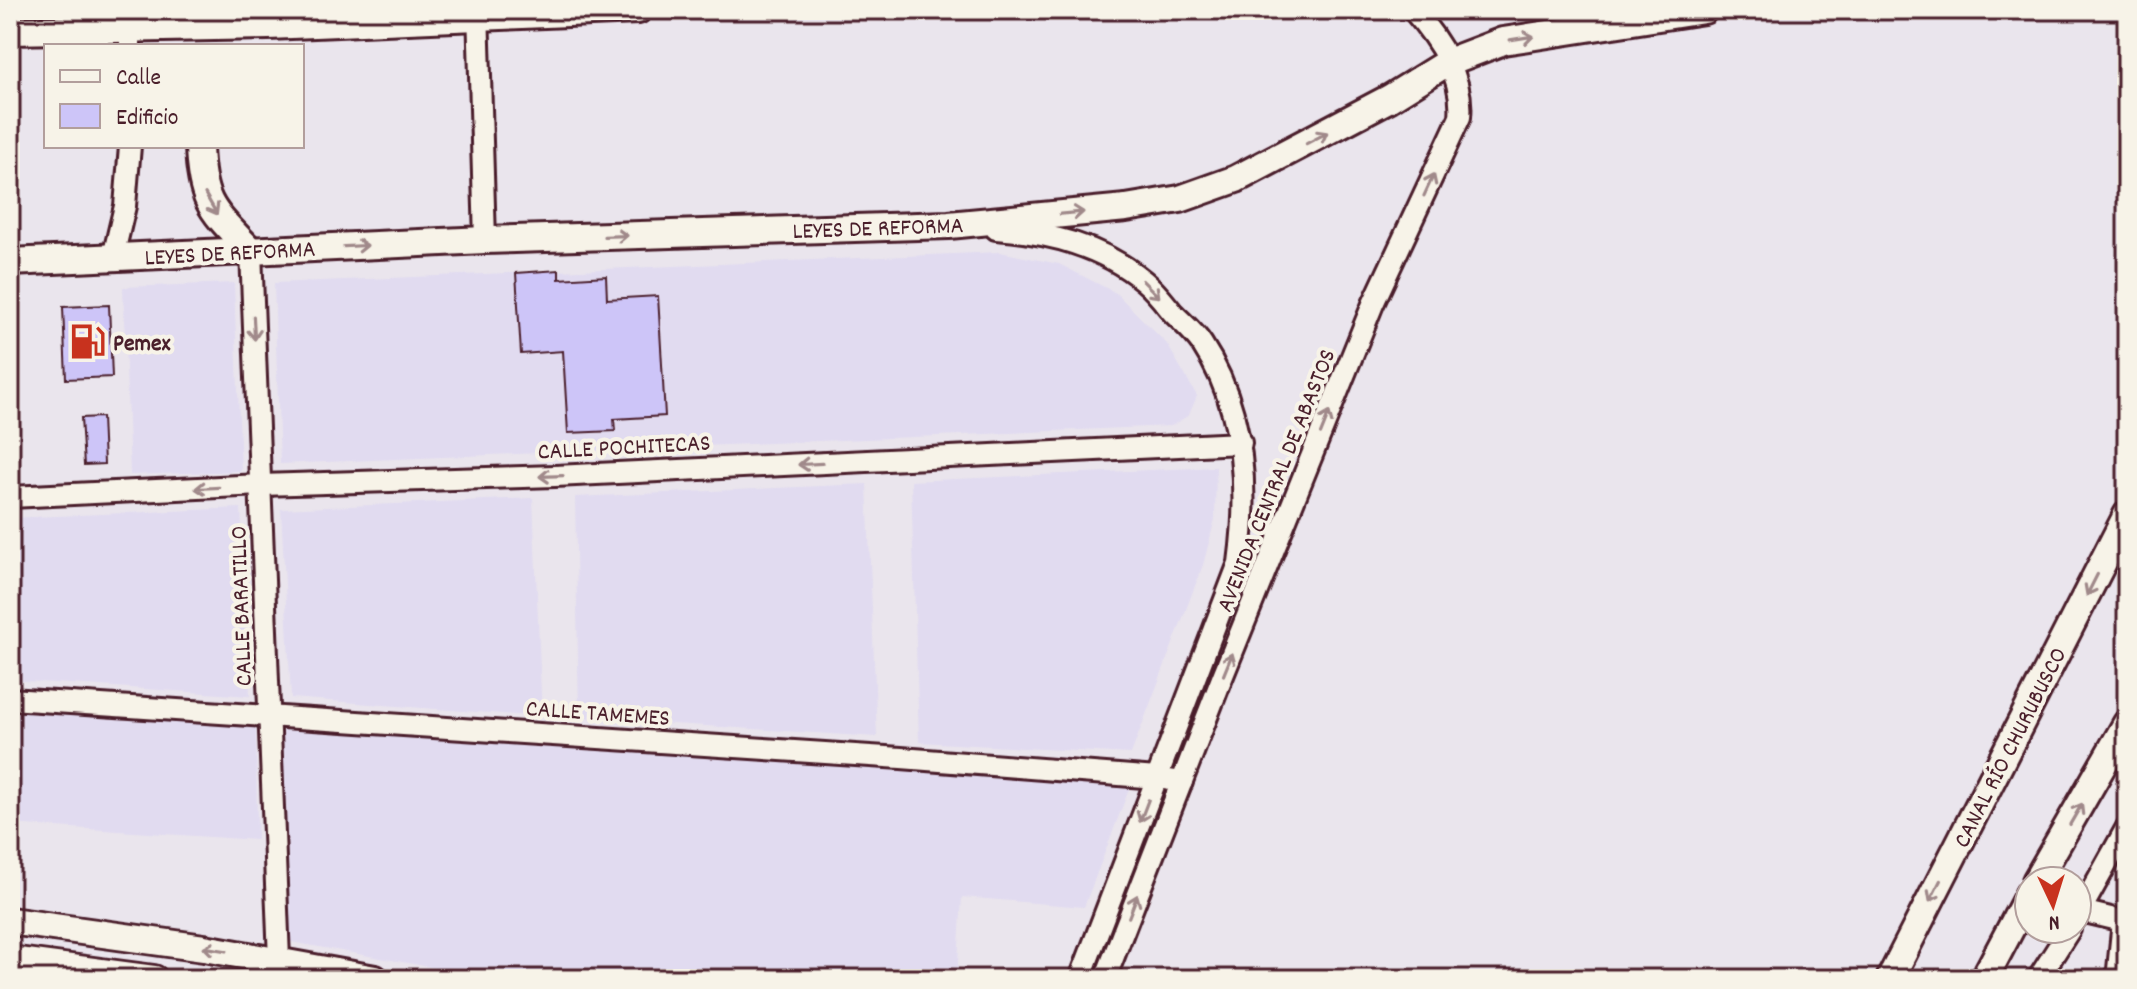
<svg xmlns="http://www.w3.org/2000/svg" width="2137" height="989" font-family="Dekko,sans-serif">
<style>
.built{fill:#e1dbf0}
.building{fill:#cdc5f8;stroke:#4a1f2b;stroke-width:2}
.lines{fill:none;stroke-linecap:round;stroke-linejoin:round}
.minor-casing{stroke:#4a1f2b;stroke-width:26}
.major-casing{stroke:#4a1f2b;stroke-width:32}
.minor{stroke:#f7f3e8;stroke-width:20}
.major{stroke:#f7f3e8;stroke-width:26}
.oneway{stroke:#a0898a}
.labels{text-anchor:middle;stroke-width:8;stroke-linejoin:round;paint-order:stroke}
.street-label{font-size:24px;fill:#4a1f2b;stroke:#f7f3e8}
.poi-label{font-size:24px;font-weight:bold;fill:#4a1f2b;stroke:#f7f3e8;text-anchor:start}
</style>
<rect width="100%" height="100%" fill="#eae5ed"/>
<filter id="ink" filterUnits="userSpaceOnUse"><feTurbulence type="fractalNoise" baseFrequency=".0125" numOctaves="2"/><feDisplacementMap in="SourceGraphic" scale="16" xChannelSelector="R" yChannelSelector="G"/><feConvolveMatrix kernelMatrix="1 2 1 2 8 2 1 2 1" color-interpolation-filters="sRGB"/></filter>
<g filter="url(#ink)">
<g class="built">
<path d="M1000,252L1059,264L1116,293L1167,344L1197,396L1189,415L1171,426L280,464L274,283Z"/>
<path d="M234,283L241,471L130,475L123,287Z"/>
<path d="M10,343L16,479H10Z"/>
<path d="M1216,467L1215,519L1203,565L1131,754L919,742L911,481Z"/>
<path d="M867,484L877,737L579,718L575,497Z"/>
<path d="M533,498L542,717L291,698L281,509Z"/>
<path d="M241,508L250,696L10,680V518Z"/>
<path d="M10,710L256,724L257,840L10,824Z"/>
<path d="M275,729L1131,784L1084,907L962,897L957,979H497L280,940Z"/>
</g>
<g class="building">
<path d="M559,270V279L606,276L607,299L658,296L665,416L614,419L615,431L568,433L563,351L521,354L516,273Z"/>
<path d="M109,305L112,377L66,379L63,307Z"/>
<path d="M102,417L104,464L84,465L81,418Z"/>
</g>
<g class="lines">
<defs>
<g id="minor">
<path d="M130,10V46"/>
<path d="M478,10L485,240"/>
<path d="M996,229C1050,233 1102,246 1144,281C1155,290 1164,302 1173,313C1183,323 1195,333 1202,344C1245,409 1249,488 1239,563L1080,979"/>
<path d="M251,251L279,960"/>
<path d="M113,257L125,206L130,146"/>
<path d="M10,497L261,485L555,476L1241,443"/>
<path d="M10,699L901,758L1157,778L1182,782"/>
<path d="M2077,910L2127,922"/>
<path d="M2077,917L2127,827"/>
<path d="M1105,979L1222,678L1373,304L1460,117C1464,77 1439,40 1413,10"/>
<path d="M2038,979L2070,929"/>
<path d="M2117,979L2123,921"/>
</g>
<g id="major">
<path d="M10,31L268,26L638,10"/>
<path d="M199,146C201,204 212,210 251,251"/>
<path d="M10,262L485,240L949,225L1126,208L1180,199L1236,179L1390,98L1448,62L1503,41L1704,10"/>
<path d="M2036,881L2127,723"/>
<path d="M10,921L204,948L375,979"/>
<path d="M10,960L154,979"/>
<path d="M1890,979L2127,515"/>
<path d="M1984,979L2029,894"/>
</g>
</defs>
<use href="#minor" class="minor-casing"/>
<use href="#major" class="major-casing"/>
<use href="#minor" class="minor"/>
<use href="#major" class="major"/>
</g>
<defs><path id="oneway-shaft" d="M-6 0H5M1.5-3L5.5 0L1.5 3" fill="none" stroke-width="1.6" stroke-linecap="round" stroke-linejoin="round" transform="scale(2)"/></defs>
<g class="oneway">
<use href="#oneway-shaft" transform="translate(1522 38) rotate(-9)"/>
<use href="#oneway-shaft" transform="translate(1317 138) rotate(-28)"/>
<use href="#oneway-shaft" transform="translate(1429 185) rotate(-65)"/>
<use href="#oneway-shaft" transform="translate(211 204) rotate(60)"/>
<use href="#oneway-shaft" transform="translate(1072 213) rotate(-5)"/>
<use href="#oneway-shaft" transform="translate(616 236) rotate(-2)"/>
<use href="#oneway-shaft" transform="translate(356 246) rotate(-3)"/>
<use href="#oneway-shaft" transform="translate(1151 289) rotate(45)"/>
<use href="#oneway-shaft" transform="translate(254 328) rotate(87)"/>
<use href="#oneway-shaft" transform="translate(1325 423) rotate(-68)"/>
<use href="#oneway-shaft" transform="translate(810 464) rotate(177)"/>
<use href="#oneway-shaft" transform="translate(551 476) rotate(178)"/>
<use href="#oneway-shaft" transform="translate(207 488) rotate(177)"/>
<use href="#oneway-shaft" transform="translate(2092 585) rotate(117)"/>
<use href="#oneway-shaft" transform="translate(1228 664) rotate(-68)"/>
<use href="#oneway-shaft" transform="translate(1144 811) rotate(111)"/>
<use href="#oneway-shaft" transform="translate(2076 814) rotate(-60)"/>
<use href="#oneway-shaft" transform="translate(1935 891) rotate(117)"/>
<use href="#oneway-shaft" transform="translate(1133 906) rotate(-69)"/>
<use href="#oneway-shaft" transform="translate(215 949) rotate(-171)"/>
</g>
</g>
<defs>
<symbol id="fuel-bare" viewBox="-9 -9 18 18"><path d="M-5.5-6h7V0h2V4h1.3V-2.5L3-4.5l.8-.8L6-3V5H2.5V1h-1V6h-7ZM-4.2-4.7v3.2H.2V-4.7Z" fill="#c8321e" stroke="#f7f3e8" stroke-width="2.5" paint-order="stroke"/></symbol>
</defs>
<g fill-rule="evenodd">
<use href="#fuel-bare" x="62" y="316" width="51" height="51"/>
</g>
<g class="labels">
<g class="street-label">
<text transform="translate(878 227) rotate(-2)" y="8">LEYES DE REFORMA</text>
<text transform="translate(230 252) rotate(-3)" y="8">LEYES DE REFORMA</text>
<text transform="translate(624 446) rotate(-3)" y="8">CALLE POCHITECAS</text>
<text transform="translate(1275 480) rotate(-68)" y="8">AVENIDA CENTRAL DE ABASTOS</text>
<text transform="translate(240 606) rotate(-92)" y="8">CALLE BARATILLO</text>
<text transform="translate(598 712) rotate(4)" y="8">CALLE TAMEMES</text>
<text transform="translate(2009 747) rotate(-63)" y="8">CANAL RÍO CHURUBUSCO</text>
</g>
<g class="poi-label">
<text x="113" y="350">Pemex</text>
</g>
</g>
<rect width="2137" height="989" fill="none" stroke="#f7f3e8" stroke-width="40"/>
<rect x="20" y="20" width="2097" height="949" fill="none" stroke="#4a1f2b" stroke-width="3" filter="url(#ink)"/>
<rect x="44" y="44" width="260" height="104" fill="#f7f3e8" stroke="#b29e9c" stroke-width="2"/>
<rect x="60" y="70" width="40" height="12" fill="#f7f3e8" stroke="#b29e9c" stroke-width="2"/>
<text x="116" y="84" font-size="24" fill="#4a1f2b">Calle</text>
<rect x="60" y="104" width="40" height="24" fill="#cdc5f8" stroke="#b29e9c" stroke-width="2"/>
<text x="116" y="124" font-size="24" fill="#4a1f2b">Edificio</text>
<g transform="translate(2053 905) rotate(176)"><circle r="38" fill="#f7f3e8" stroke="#b29e9c" stroke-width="2"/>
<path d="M0-6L14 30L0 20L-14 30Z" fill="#c8321e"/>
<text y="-12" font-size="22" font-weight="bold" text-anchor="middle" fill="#4a1f2b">N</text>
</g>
</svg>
